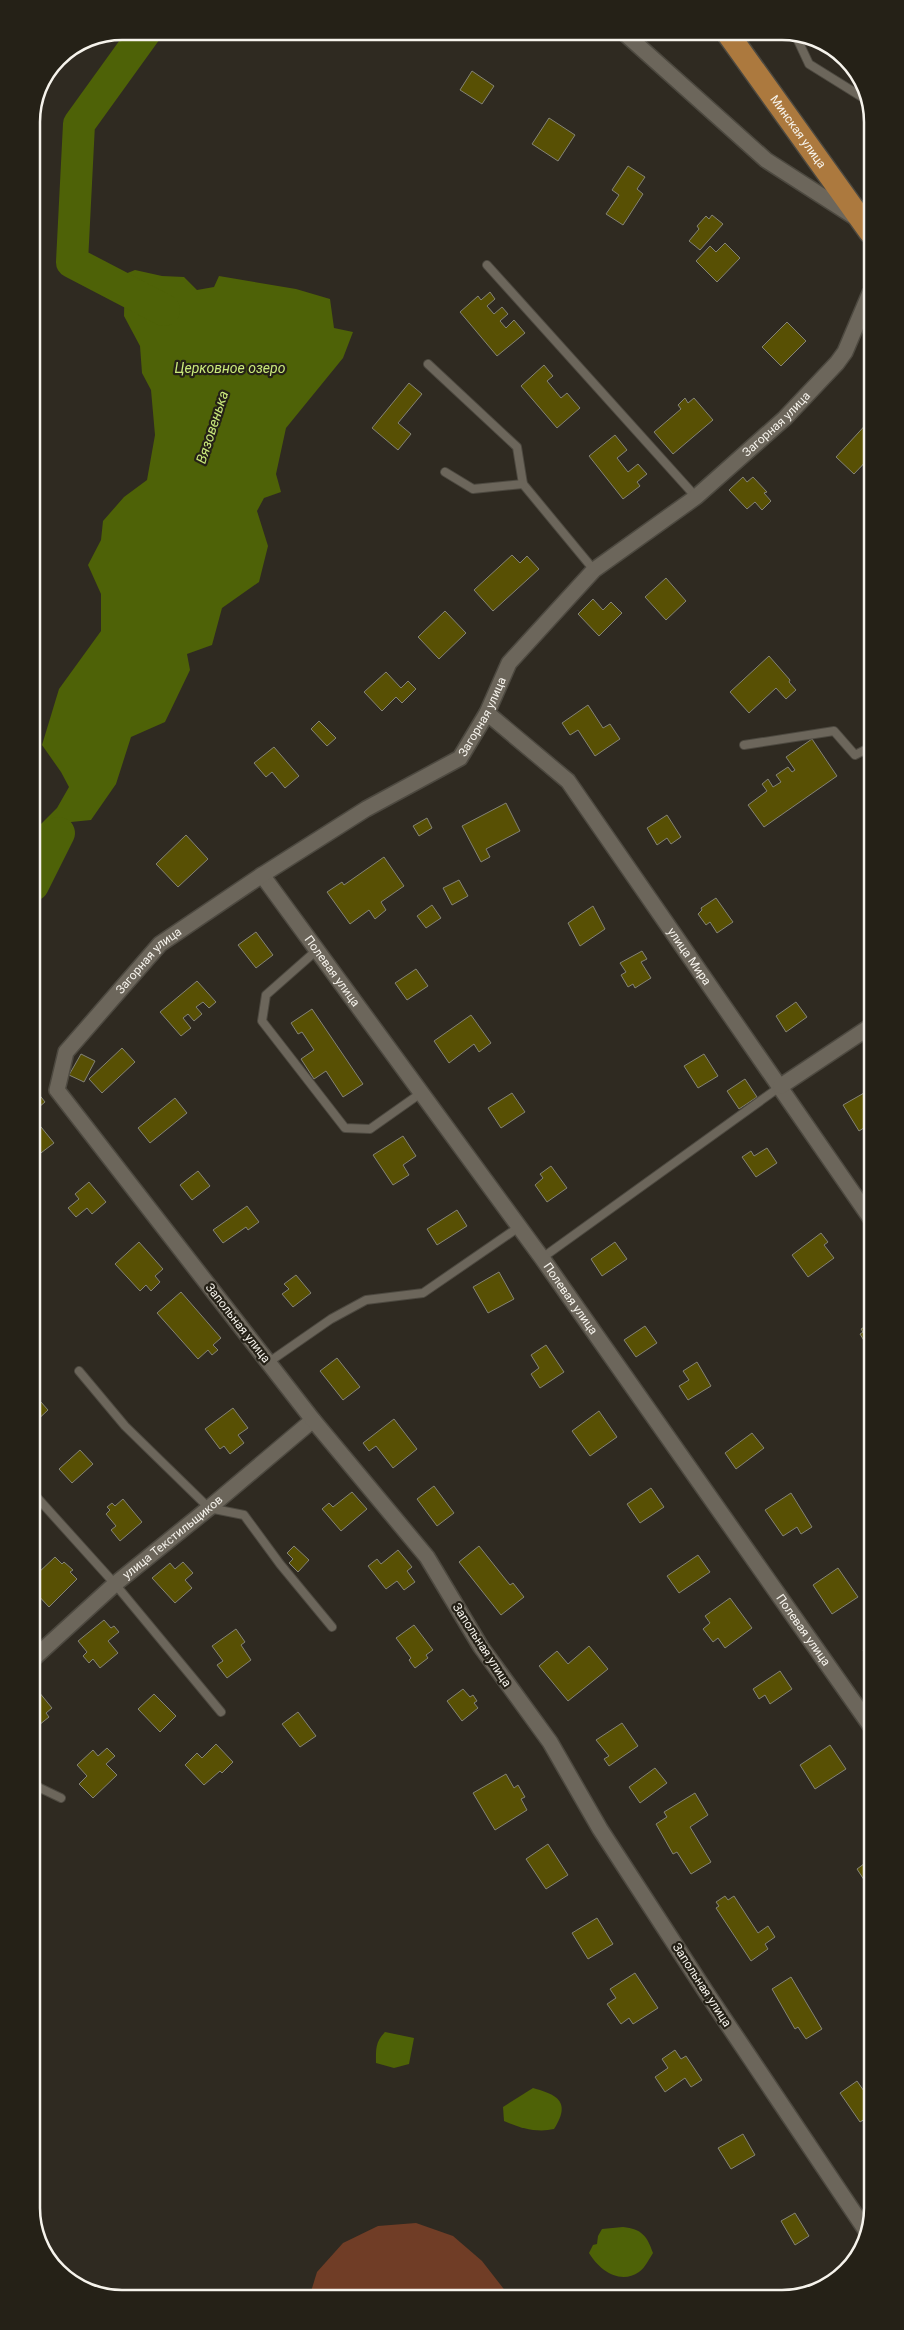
<svg xmlns="http://www.w3.org/2000/svg" width="904" height="2330" font-family="Roboto,sans-serif">
<style>
.green{fill:#703d26}
.water{fill:#4e6207}
.lines{fill:none;stroke-linecap:round;stroke-linejoin:round}
.river{stroke:#4e6207;stroke-width:32}
.building{fill:#585004;stroke:#848376}
.service-casing{stroke:#4d4940;stroke-width:10}
.minor-casing{stroke:#4d4940;stroke-width:18}
.primary-casing{stroke:#4d4940;stroke-width:25}
.service{stroke:#6c665b;stroke-width:8}
.minor{stroke:#6c665b;stroke-width:15}
.primary{stroke:#ac793e;stroke-width:22}
.labels{text-anchor:middle;stroke-width:4.5;stroke-linejoin:round;paint-order:stroke}
.street-label{font-size:12px;fill:#f6f3ec;stroke:#252117}
.water-label{font-size:14px;font-style:italic;fill:#cae97c;stroke:#252117}
.rim{fill:none;stroke:#f6f3ec;stroke-width:2.5}
</style>
<rect width="100%" height="100%" fill="#2f2a21"/>
<path class="green" d="M416,2223L453,2236L482,2261L510,2297L309,2298L317,2272L343,2243L378,2226Z"/>
<g class="water">
<path d="M135,270L162,276L184,277L197,290L214,287L219,276L296,289L330,299L334,328L353,332L343,358L286,428L276,474L281,492L264,498L257,511L268,546L259,582L222,608L212,645L187,654L190,670L165,722L131,737L116,784L91,820L71,822L46,875L33,869L37,828L57,808L69,787L61,772L42,745L59,689L101,631V594L88,565L101,540L103,521L124,497L147,480L155,435L151,390L142,373L140,346L124,316L125,274Z"/>
<path d="M385,2032L414,2038L409,2064L394,2068L376,2063C376,2050 375,2042 385,2032Z"/>
<path d="M533,2088C558,2095 571,2102 554,2129C537,2133 520,2128 504,2121L503,2107Z"/>
<path d="M623,2227C642,2229 647,2236 653,2253C649,2259 645,2268 639,2272C620,2285 599,2270 589,2253L593,2245L597,2244L598,2236L602,2229Z"/>
</g>
<g class="lines">
<g class="river">
<path d="M146,31L79,124L72,262L164,310"/>
<path d="M33,885L59,833"/>
</g>
</g>
<g class="building">
<path d="M472,71L494,86L482,104L460,90Z"/>
<path d="M549,118L575,135L558,161L532,144Z"/>
<path d="M628,166L645,177L637,189L643,194L623,225L606,214L619,195L612,190Z"/>
<path d="M712,215L723,224L700,250L689,241L699,229L697,226L706,216L709,219Z"/>
<path d="M725,243L740,258L717,282L696,261L710,246L716,252Z"/>
<path d="M490,292L495,299L487,306L494,314L502,307L508,314L500,321L506,328L514,320L525,333L497,356L460,312L478,296L481,300Z"/>
<path d="M787,322L806,341L781,366L762,347Z"/>
<path d="M544,365L553,376L547,381L561,398L567,393L580,408L557,428L521,386Z"/>
<path d="M409,383L422,394L398,423L411,434L398,450L372,428Z"/>
<path d="M685,398L688,403L694,398L713,420L673,454L654,432L681,409L678,405Z"/>
<path d="M870,420V457L854,474L836,457Z"/>
<path d="M615,435L627,450L617,458L628,472L638,464L647,474L637,482L640,486L623,499L589,456Z"/>
<path d="M743,477L747,482L753,477L767,492L764,493L771,501L762,510L755,502L747,509L729,490Z"/>
<path d="M512,555L520,563L527,556L539,569L493,611L474,590Z"/>
<path d="M666,578L686,601L666,620L645,597Z"/>
<path d="M593,599L603,610L611,602L622,613L599,636L578,614Z"/>
<path d="M445,611L466,633L439,659L418,637Z"/>
<path d="M769,656L790,680L789,682L796,690L786,699L776,688L749,713L730,692Z"/>
<path d="M386,672L401,688L408,681L416,689L402,703L396,697L382,711L364,692Z"/>
<path d="M588,705L603,728L610,724L620,739L595,756L578,730L570,735L562,723Z"/>
<path d="M319,721L336,738L327,746L311,729Z"/>
<path d="M812,739L837,776L764,827L748,805L767,791L762,784L768,779L773,787L781,782L776,775L788,767L792,772L795,770L786,757Z"/>
<path d="M274,747L299,776L285,788L272,772L266,777L254,763Z"/>
<path d="M506,803L520,831L486,849L490,857L481,862L462,826Z"/>
<path d="M667,815L681,837L671,844L667,838L657,845L647,828Z"/>
<path d="M427,818L432,828L419,836L413,826Z"/>
<path d="M186,835L208,859L178,887L156,864Z"/>
<path d="M384,857L404,886L381,902L386,910L375,919L369,910L350,924L327,892L342,882L344,885Z"/>
<path d="M459,880L468,896L452,905L443,888Z"/>
<path d="M716,898L733,922L717,933L710,922L706,925L698,914L702,910L701,908Z"/>
<path d="M432,905L441,918L426,928L417,916Z"/>
<path d="M593,906L605,929L580,946L568,923Z"/>
<path d="M256,932L273,955L256,968L238,945Z"/>
<path d="M642,951L647,959L641,962L651,978L635,988L633,984L628,987L621,975L626,972L620,963Z"/>
<path d="M416,969L428,986L407,1000L395,983Z"/>
<path d="M197,981L216,1002L209,1008L203,1002L196,1007L202,1014L194,1021L188,1014L183,1018L191,1028L181,1036L160,1012Z"/>
<path d="M796,1002L807,1017L786,1032L776,1016Z"/>
<path d="M312,1009L363,1084L343,1097L326,1071L314,1079L301,1059L314,1050L302,1032L298,1034L291,1023Z"/>
<path d="M471,1015L491,1043L479,1052L474,1044L449,1063L434,1041Z"/>
<path d="M122,1048L135,1062L102,1093L89,1079Z"/>
<path d="M81,1054L95,1061L84,1082L69,1075Z"/>
<path d="M704,1054L718,1076L698,1088L684,1066Z"/>
<path d="M745,1079L757,1097L739,1109L727,1091Z"/>
<path d="M34,1088L45,1102L33,1112V1089Z"/>
<path d="M871,1089V1129L869,1130L867,1126L859,1131L843,1105Z"/>
<path d="M512,1093L525,1112L501,1128L488,1108Z"/>
<path d="M175,1098L187,1113L150,1143L138,1128Z"/>
<path d="M37,1122L54,1143L33,1159V1125Z"/>
<path d="M403,1136L416,1156L403,1165L409,1175L393,1185L373,1155Z"/>
<path d="M767,1148L777,1163L756,1177L742,1157L751,1151L754,1156Z"/>
<path d="M551,1166L567,1188L547,1202L535,1185L543,1178L540,1174Z"/>
<path d="M198,1171L210,1186L192,1200L180,1185Z"/>
<path d="M89,1182L106,1202L92,1214L87,1208L76,1217L68,1208L79,1199L75,1194Z"/>
<path d="M247,1206L259,1222L248,1230L246,1227L223,1243L213,1230Z"/>
<path d="M457,1210L467,1226L437,1245L427,1229Z"/>
<path d="M821,1233L828,1242L824,1245L834,1258L808,1277L792,1255Z"/>
<path d="M139,1242L163,1269L155,1276L160,1282L151,1291L146,1285L140,1291L115,1264Z"/>
<path d="M615,1242L627,1259L602,1276L591,1259Z"/>
<path d="M499,1272L514,1299L488,1313L473,1287Z"/>
<path d="M296,1275L311,1293L293,1307L282,1294L289,1289L284,1284Z"/>
<path d="M181,1292L221,1338L213,1345L218,1350L212,1355L208,1350L198,1359L157,1313Z"/>
<path d="M645,1326L657,1343L636,1357L624,1340Z"/>
<path d="M866,1326L868,1329L871,1326V1352L860,1334L863,1332L861,1329Z"/>
<path d="M546,1345L564,1372L540,1388L531,1374L539,1368L531,1355Z"/>
<path d="M337,1358L360,1387L343,1400L320,1371Z"/>
<path d="M697,1362L711,1386L688,1400L679,1386L689,1380L683,1371Z"/>
<path d="M33,1393L48,1410L33,1424Z"/>
<path d="M233,1408L248,1428L238,1435L244,1443L230,1454L224,1446L220,1449L205,1429Z"/>
<path d="M599,1411L617,1437L590,1456L572,1431Z"/>
<path d="M394,1419L417,1449L393,1468L376,1446L369,1451L363,1443Z"/>
<path d="M752,1433L764,1448L736,1469L725,1453Z"/>
<path d="M80,1450L93,1464L72,1483L59,1469Z"/>
<path d="M434,1486L454,1513L437,1526L417,1499Z"/>
<path d="M651,1488L664,1507L640,1523L627,1504Z"/>
<path d="M352,1492L367,1509L341,1531L322,1509L329,1503L333,1507Z"/>
<path d="M791,1493L812,1527L801,1534L797,1527L783,1536L765,1510Z"/>
<path d="M123,1499L142,1522L120,1541L111,1530L116,1526L106,1514L110,1510L107,1507L112,1503L115,1506Z"/>
<path d="M294,1546L309,1560L298,1572L289,1563L293,1559L287,1553Z"/>
<path d="M479,1546L510,1585L513,1583L524,1597L501,1615L459,1562Z"/>
<path d="M398,1550L412,1567L407,1571L415,1582L404,1590L397,1581L386,1589L368,1566L377,1559L381,1564Z"/>
<path d="M698,1555L710,1572L679,1593L667,1576Z"/>
<path d="M55,1557L62,1564L64,1562L73,1570L70,1572L77,1579L49,1607L34,1591L33,1570L37,1574Z"/>
<path d="M183,1562L193,1573L185,1580L192,1588L175,1603L152,1578L170,1563L175,1569Z"/>
<path d="M838,1568L858,1597L832,1614L813,1585Z"/>
<path d="M730,1598L752,1628L725,1648L718,1638L713,1642L703,1629L710,1623L705,1616Z"/>
<path d="M104,1620L111,1628L114,1626L119,1632L108,1641L118,1653L100,1668L93,1659L89,1663L83,1656L87,1652L78,1641Z"/>
<path d="M414,1625L433,1650L426,1655L428,1658L415,1668L409,1660L411,1658L396,1638Z"/>
<path d="M236,1629L245,1642L241,1645L251,1660L227,1678L217,1665L223,1661L212,1646Z"/>
<path d="M872,1645V1664L863,1650Z"/>
<path d="M589,1646L608,1669L568,1701L539,1666L557,1651L568,1664Z"/>
<path d="M780,1671L792,1689L770,1704L765,1695L759,1699L753,1689Z"/>
<path d="M34,1686L52,1708L46,1713L49,1717L34,1729Z"/>
<path d="M463,1689L470,1697L473,1695L477,1701L474,1703L478,1708L462,1721L447,1701Z"/>
<path d="M154,1694L176,1716L160,1732L138,1709Z"/>
<path d="M298,1712L316,1736L300,1747L282,1724Z"/>
<path d="M622,1723L638,1746L609,1766L604,1759L609,1756L596,1740Z"/>
<path d="M216,1744L233,1762L222,1773L220,1771L204,1785L185,1765L197,1753L202,1758Z"/>
<path d="M830,1745L846,1769L815,1789L800,1765Z"/>
<path d="M107,1748L115,1756L106,1764L117,1775L93,1798L79,1784L87,1776L77,1765L93,1750L98,1756Z"/>
<path d="M655,1768L667,1783L640,1803L629,1787Z"/>
<path d="M506,1774L514,1788L518,1785L525,1797L521,1799L527,1810L495,1830L473,1793Z"/>
<path d="M695,1793L708,1815L690,1827L711,1862L691,1874L677,1852L673,1854L656,1824L667,1817L664,1812Z"/>
<path d="M548,1844L568,1875L546,1889L526,1859Z"/>
<path d="M872,1858V1887L870,1889L857,1869Z"/>
<path d="M725,1896L728,1900L734,1896L758,1933L768,1926L775,1937L765,1944L768,1949L751,1961L716,1908L719,1906L716,1902Z"/>
<path d="M597,1918L613,1944L588,1959L572,1933Z"/>
<path d="M635,1973L658,2008L633,2024L629,2018L621,2024L607,2004L616,1998L610,1989Z"/>
<path d="M791,1977L822,2029L806,2039L798,2027L795,2029L772,1989Z"/>
<path d="M675,2050L681,2059L686,2056L702,2080L691,2087L685,2078L665,2092L655,2077L668,2068L662,2059Z"/>
<path d="M857,2081L873,2104V2114L860,2122L840,2093Z"/>
<path d="M743,2134L755,2155L731,2169L718,2148Z"/>
<path d="M795,2213L809,2236L795,2245L781,2221Z"/>
</g>
<g class="lines">
<defs>
<g id="service">
<path d="M795,34L809,64L870,102"/>
<path d="M487,265L696,497"/>
<path d="M428,364L517,447L523,484L594,570"/>
<path d="M445,472L473,489L523,484"/>
<path d="M744,745L834,731L855,755L871,747"/>
<path d="M317,950L266,995L262,1021L345,1128L370,1129L421,1093"/>
<path d="M542,1258L781,1086"/>
<path d="M269,1362L331,1319L366,1300L423,1293L519,1227"/>
<path d="M79,1371L125,1426L209,1508L244,1515L280,1564L332,1627"/>
<path d="M33,1493L115,1584L221,1712"/>
<path d="M34,1782L38,1787L61,1798"/>
</g>
<g id="minor">
<path d="M622,31L766,160L853,216"/>
<path id="s1" d="M487,713L568,781L871,1219"/>
<path id="s2" d="M262,875L542,1258L872,1728"/>
<path d="M781,1086L871,1026"/>
<path id="s3" d="M34,1658L115,1584L209,1508L313,1420"/>
<path id="s4" d="M865,2229L706,1992L600,1829L550,1742L481,1647L427,1557L313,1420L57,1090L66,1052L160,944L262,875L366,809L460,758L487,713L509,663L594,570L696,497L785,418L837,363L845,352L870,293"/>
</g>
<g id="primary">
<path id="s5" d="M726,31L870,232"/>
</g>
</defs>
<use href="#service" class="service-casing"/>
<use href="#minor" class="minor-casing"/>
<use href="#primary" class="primary-casing"/>
<use href="#service" class="service"/>
<use href="#minor" class="minor"/>
<use href="#primary" class="primary"/>
</g>
<g class="labels">
<g class="street-label">
<text dy="4" stroke="none"><textPath href="#s5" startOffset="124">Минская улица</textPath></text>
<text dy="4" stroke="none"><textPath href="#s4" startOffset="2401">Загорная улица</textPath></text>
<text dy="4" stroke="none"><textPath href="#s4" startOffset="1981">Загорная улица</textPath></text>
<text dy="4" stroke="none"><textPath href="#s1" startOffset="319">улица Мира</textPath></text>
<text dy="4" stroke="none"><textPath href="#s4" startOffset="1561">Загорная улица</textPath></text>
<text dy="4" stroke="none"><textPath href="#s2" startOffset="119">Полевая улица</textPath></text>
<text dy="4" stroke="none"><textPath href="#s2" startOffset="524">Полевая улица</textPath></text>
<text transform="translate(238 1323) rotate(52)" y="4">Запольная улица</text>
<text dy="4" stroke="none"><textPath href="#s3" startOffset="184">улица Текстильщиков</textPath></text>
<text dy="4" stroke="none"><textPath href="#s2" startOffset="929">Полевая улица</textPath></text>
<text transform="translate(482 1645) rotate(57)" y="4">Запольная улица</text>
<text transform="translate(702 1985) rotate(57)" y="4">Запольная улица</text>
</g>
<g class="water-label">
<text x="230" y="373">Церковное озеро</text>
<text transform="translate(212 427) rotate(-72)" y="5">Вязовенька</text>
</g>
</g>
<path d="M0 0H904V2330H0ZM122 40H782A82 82 0 0 1 864 122V2208A82 82 0 0 1 782 2290H122A82 82 0 0 1 40 2208V122A82 82 0 0 1 122 40Z" fill="#252117" fill-rule="evenodd"/>
<path class="rim" d="M122 40H782A82 82 0 0 1 864 122V2208A82 82 0 0 1 782 2290H122A82 82 0 0 1 40 2208V122A82 82 0 0 1 122 40Z"/>
</svg>
